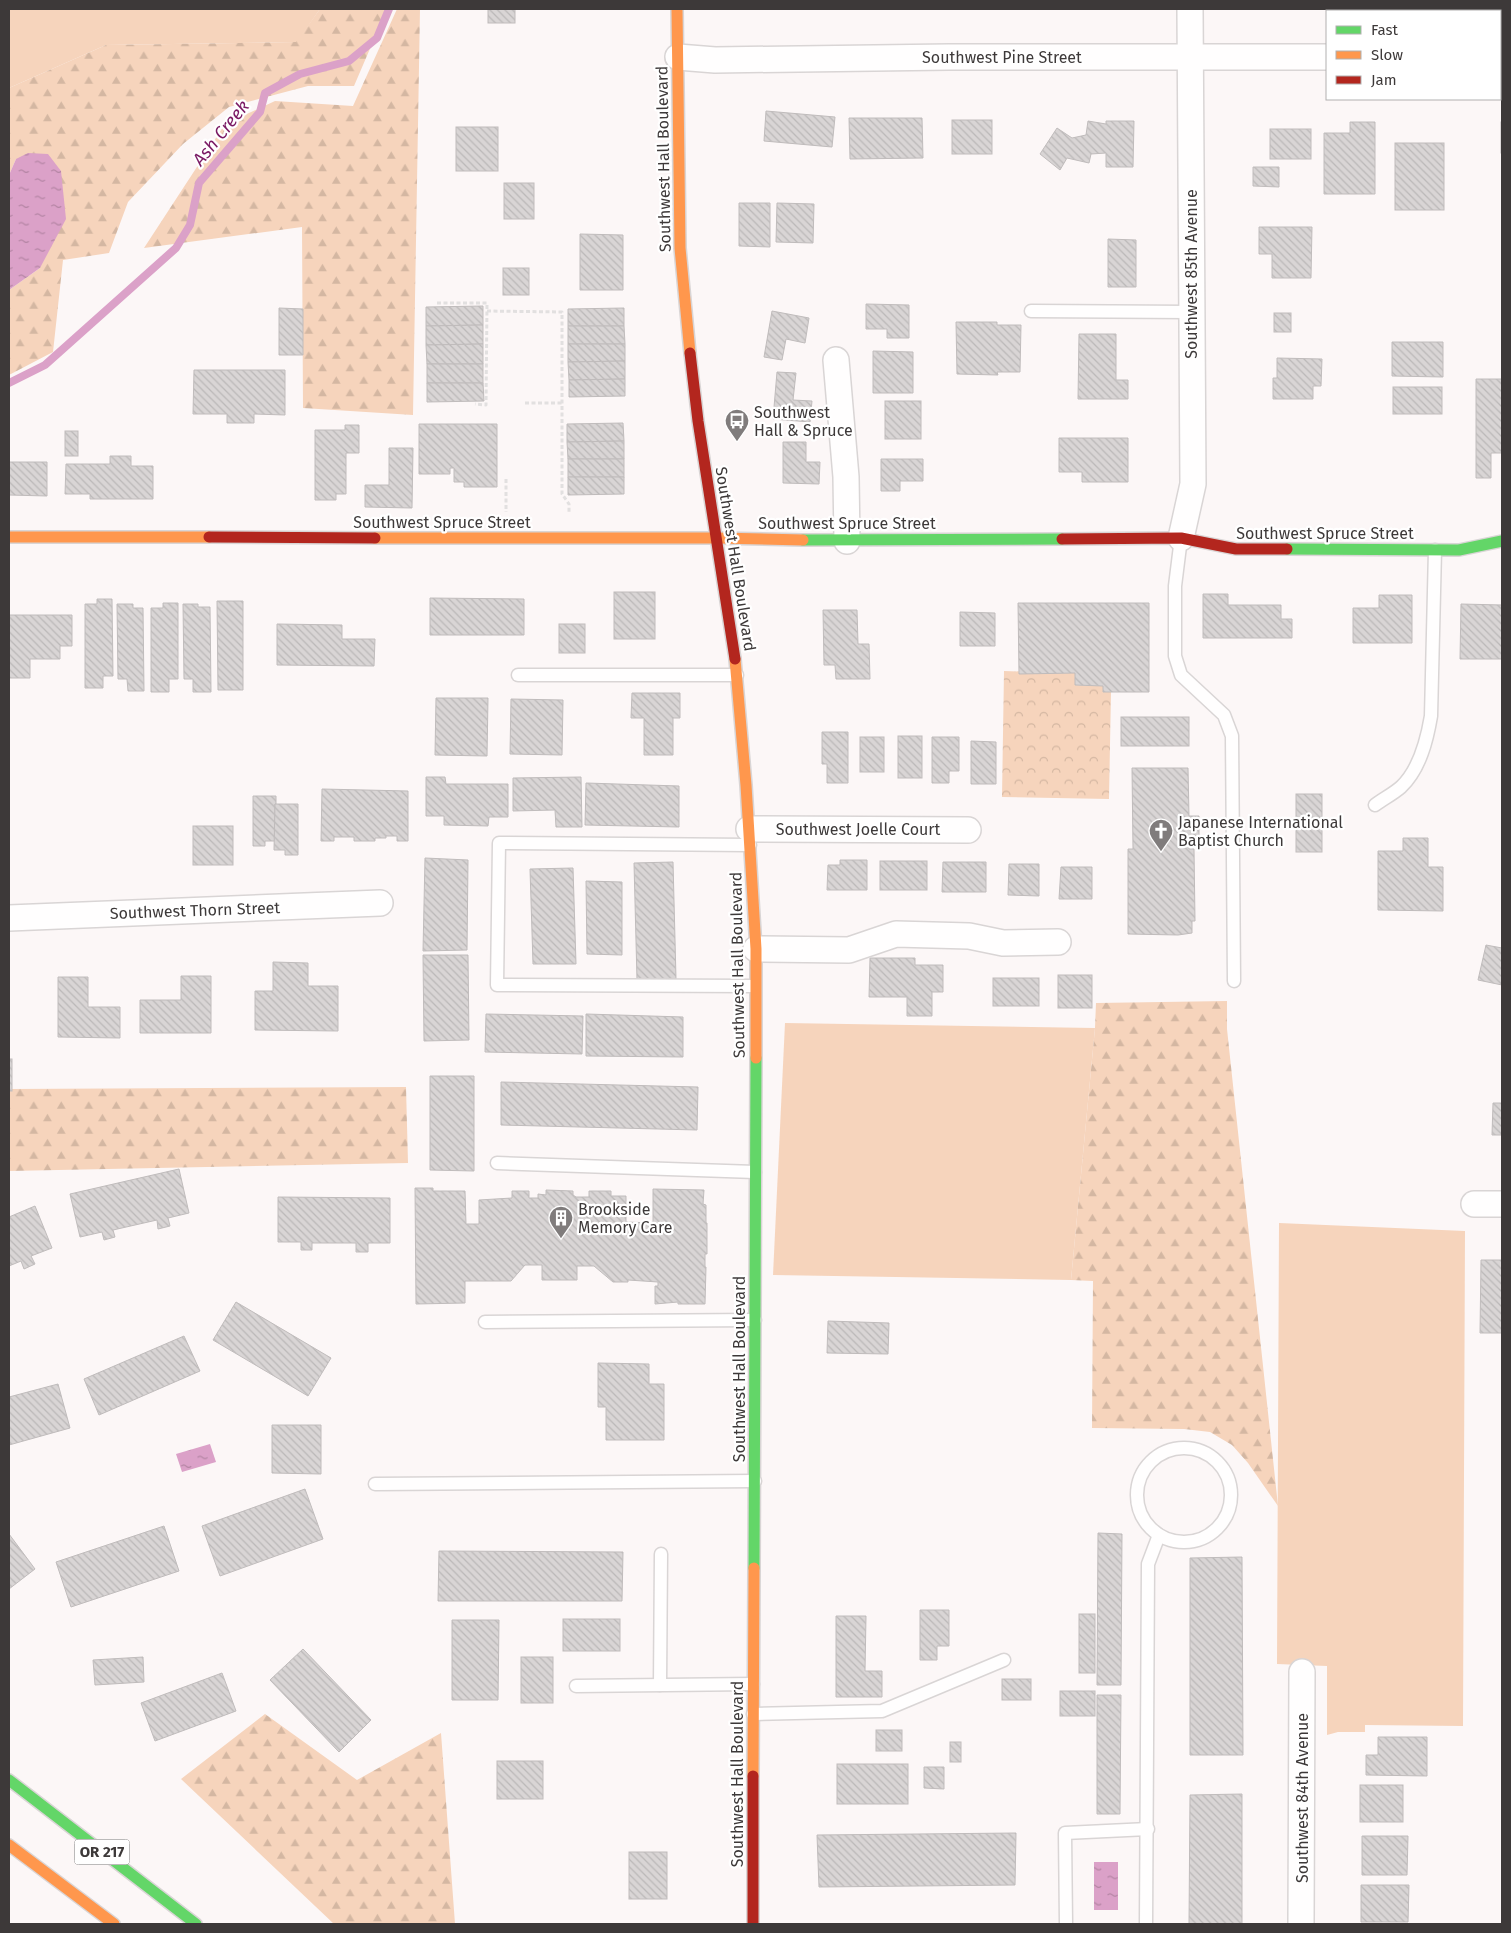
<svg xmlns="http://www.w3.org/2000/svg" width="1511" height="1933" font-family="'Fira Sans',sans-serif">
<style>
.grass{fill:#f6d4bc}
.forest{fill:url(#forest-firs)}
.park{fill:url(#park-crowns)}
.water{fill:url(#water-ripples)}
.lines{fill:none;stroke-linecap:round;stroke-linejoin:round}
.stream{stroke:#dba1c8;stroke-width:8}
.building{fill:url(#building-back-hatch);stroke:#c0bcbc}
.lane-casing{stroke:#d9d5d5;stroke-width:15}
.street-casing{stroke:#d9d5d5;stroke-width:28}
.fast-casing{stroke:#d9d5d5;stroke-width:14}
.slow-casing{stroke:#d9d5d5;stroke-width:14}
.jam-casing{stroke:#d9d5d5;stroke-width:14}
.path{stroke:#e2e0e0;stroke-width:3;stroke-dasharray:4 2.5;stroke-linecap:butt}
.lane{stroke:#fffefe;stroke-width:12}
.street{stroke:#fffefe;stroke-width:25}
.fast{stroke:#63d668;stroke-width:11}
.slow{stroke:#ff974d;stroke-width:11}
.jam{stroke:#b3261e;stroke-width:11}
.labels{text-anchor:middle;stroke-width:4.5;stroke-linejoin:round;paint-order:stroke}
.shield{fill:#fff;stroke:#777474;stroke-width:1}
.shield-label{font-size:15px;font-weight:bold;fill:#3d3939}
.street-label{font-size:16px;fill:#3d3939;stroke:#fff}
.poi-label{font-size:16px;fill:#3d3939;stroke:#fff;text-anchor:start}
.water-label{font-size:18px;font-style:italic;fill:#7a1a64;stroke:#fff}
</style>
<defs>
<pattern id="forest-firs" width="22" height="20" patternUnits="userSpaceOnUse" patternTransform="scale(1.25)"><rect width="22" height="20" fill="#f6d4bc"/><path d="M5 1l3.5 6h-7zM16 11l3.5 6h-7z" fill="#d4b7a2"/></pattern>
<pattern id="park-crowns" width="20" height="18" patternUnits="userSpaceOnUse" patternTransform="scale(1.25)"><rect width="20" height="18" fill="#f6d4bc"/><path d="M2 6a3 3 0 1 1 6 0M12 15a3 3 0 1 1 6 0" fill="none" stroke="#d4b7a2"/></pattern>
<pattern id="water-ripples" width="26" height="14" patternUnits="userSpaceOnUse" patternTransform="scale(1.25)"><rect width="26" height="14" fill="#dba1c8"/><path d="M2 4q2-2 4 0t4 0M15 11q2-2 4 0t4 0" fill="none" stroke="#b384a3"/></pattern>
<pattern id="building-back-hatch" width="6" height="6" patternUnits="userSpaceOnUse" patternTransform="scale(1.25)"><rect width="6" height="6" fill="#d9d5d5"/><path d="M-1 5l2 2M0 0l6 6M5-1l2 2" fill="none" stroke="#bbb8b8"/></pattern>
</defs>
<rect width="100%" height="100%" fill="#fcf7f7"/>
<g class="grass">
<path d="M9,9H320L297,42L106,45L9,88Z"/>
<path d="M785,1023L1095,1028L1071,1280L773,1275Z"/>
<path d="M1279,1223L1465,1231L1463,1726L1365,1725V1732H1338L1327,1735V1666L1277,1664Z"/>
</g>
<g class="forest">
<path d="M320,9H387L354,86H308L229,107L183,144L128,202L109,253L63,260L53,352L9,375V290L40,268L16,159L9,175V88L106,45L296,42Z"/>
<path d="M397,9H420L413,415L303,408L302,227L144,248L225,124L275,101L353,106Z"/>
<path d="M1227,1001V1029L1278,1506L1248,1463L1232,1445L1210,1432L1184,1429L1092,1428L1093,1281L1071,1280L1095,1028L1096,1003Z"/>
<path d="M406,1087L408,1163L9,1171V1089Z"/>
<path d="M265,1714L357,1780L441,1733L455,1924H334L181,1779Z"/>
</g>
<path class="park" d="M1004,671L1075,673V685L1103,686L1104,692H1111L1109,799L1002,797Z"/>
<g class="water">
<path d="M28,153L48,154L61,171L66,219L40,268L9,290V175L16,159Z"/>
<path d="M210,1444L216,1462L182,1472L176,1454Z"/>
<rect x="1094" y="1862" width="24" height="48"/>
</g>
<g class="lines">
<path class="stream" d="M9,383L45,365L176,248L190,225L199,183L260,112L265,93L300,74L349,61L377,38L389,9"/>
</g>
<g class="building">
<rect x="488" y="9" width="27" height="14"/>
<path d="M766,111L835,117L832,147L764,141Z"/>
<path d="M849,118H922L923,158L850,159Z"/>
<rect x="952" y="120" width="40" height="34"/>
<path d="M1088,121L1106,124V121H1134L1133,167H1106V153L1091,154L1089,163L1067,158L1060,170L1040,154L1057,128L1072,138L1086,135Z"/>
<path d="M1350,122H1375V194H1324V133H1350Z"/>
<rect x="1501" y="122" width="1" height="31"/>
<rect x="456" y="127" width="42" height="44"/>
<rect x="1270" y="129" width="41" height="30"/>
<rect x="1395" y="143" width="49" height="67"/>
<path d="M1253,167H1279V187L1253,186Z"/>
<rect x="504" y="183" width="30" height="36"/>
<path d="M739,203H770V247L739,246Z"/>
<path d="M777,203L814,204L813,243L776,242Z"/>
<path d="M1259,227H1312L1311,278H1272V254H1259Z"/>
<path d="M580,234L623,235V290H580Z"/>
<path d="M1108,239L1136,240V287H1108Z"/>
<rect x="503" y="268" width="26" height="27"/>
<path d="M866,304L909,305V338H887V329H866Z"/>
<path d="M483,306V325L426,326V307Z"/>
<path d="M279,308L303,309V355H279Z"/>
<path d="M624,308V326H568V309Z"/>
<path d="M772,311L809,318L805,343L786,339L782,360L764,357Z"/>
<rect x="1274" y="313" width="17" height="19"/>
<path d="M956,322H997V325H1021L1020,372H997L998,375L957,374Z"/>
<path d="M483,325V344L426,345V326Z"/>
<path d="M568,326H624L625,344H568Z"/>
<path d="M1079,334H1116V380H1128V399H1078Z"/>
<path d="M1392,342H1443V377L1392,376Z"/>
<path d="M483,344V364H427L426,345Z"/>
<path d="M568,344H625V361L568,362Z"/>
<path d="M873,351L913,352V393H873Z"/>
<path d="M1277,358L1322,359L1321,386H1313V399H1273V378H1277Z"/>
<path d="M625,361V379L569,380L568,362Z"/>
<rect x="427" y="364" width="56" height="19"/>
<path d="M194,370H285V415L254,414V423H227V414H193Z"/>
<path d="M777,372L796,373L793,400L812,401L810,422L773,419Z"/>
<path d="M625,379V396L569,397V380Z"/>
<path d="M1476,379H1502V453H1491V478H1476Z"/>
<path d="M427,383H483L484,401L427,402Z"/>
<rect x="1393" y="387" width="49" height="27"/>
<rect x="885" y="401" width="36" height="38"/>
<path d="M623,423L624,441L567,442V424Z"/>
<path d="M419,424H497V487H464V482H454V468H450V474H419Z"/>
<path d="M345,425H359V453H346V494H336V500H315V430H345Z"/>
<rect x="65" y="431" width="13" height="25"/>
<path d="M1059,438H1128V482H1082V472H1059Z"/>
<path d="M624,441V459H568L567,442Z"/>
<path d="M783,442H806V462H820L819,484L783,483Z"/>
<path d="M389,448H413L412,508L365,507V485H389Z"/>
<path d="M110,456H131V466H153V499H90V494H65L66,464H110Z"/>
<rect x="568" y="459" width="56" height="18"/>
<path d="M881,459H923V481H900V491H881Z"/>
<path d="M9,462H47V496L9,495Z"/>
<path d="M568,477H624V494L568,495Z"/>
<rect x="614" y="592" width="41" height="47"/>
<path d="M1203,594H1228V605H1281V619H1292V638H1203Z"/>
<path d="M1379,595H1412V643H1353V608H1379Z"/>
<path d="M430,598L524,599V635H430Z"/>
<path d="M97,599H112L113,676H103V688H85V604H97Z"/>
<path d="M217,601H243V690H218Z"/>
<path d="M163,603H178V679H169V692H151V608H163Z"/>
<path d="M1018,603H1149V692H1103V686L1075,685V673L1019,674Z"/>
<path d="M117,604H133V608H143L144,691H128L127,679H118Z"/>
<path d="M183,604H198V607H210L211,692H193V679H184Z"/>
<path d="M1461,604L1502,605V659H1460Z"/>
<path d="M823,610H857L858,644H869L870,679H836L835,665H824Z"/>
<path d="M960,612L995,613V646H960Z"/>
<path d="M9,615H72V646H60V659H30V678H9Z"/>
<path d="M277,624L342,625V639H375L374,666L277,665Z"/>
<rect x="559" y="624" width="26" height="29"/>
<path d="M632,693H680V718H673V755H644V718H631Z"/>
<path d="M436,698H488L487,756L435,755Z"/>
<path d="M511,699L563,700L562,755L510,754Z"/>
<rect x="1121" y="717" width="68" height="29"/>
<path d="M822,732H848V783H827V764H822Z"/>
<rect x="898" y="736" width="24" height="42"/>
<rect x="860" y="737" width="24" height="35"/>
<path d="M932,737H959V771H949V783H932Z"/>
<path d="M971,741L996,742V784H971Z"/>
<path d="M1132,768H1188L1189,816H1199V840H1188L1189,849H1194L1195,921H1192V933L1178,935L1128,934V849H1133Z"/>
<path d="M426,777H445L446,784H508V817H489L488,826L444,825V816H426Z"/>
<path d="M581,777L582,827H556L555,810L513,811V778Z"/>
<path d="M586,783L679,786V827L585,825Z"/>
<path d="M322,789L408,791V841H397V836H386V838H375V841H354V837H334V841H321Z"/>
<rect x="1296" y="794" width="26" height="58"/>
<path d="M253,796H276V804H275V841H265V846H253Z"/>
<path d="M275,804H298V855H285V850H274Z"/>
<rect x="193" y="826" width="40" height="39"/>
<path d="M1403,838H1428V867H1443V911L1378,910V851H1403Z"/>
<path d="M425,858L468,860L467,950L423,951Z"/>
<path d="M840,860H867V890H827L828,865H840Z"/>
<rect x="880" y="861" width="47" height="29"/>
<path d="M673,862L676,979L637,980L634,863Z"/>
<path d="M943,862H986V892H942Z"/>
<path d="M1009,864H1039V896L1008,895Z"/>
<path d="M1061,867H1092V899H1059Z"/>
<path d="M573,868L576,964H533L530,869Z"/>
<path d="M586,881L622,882V955L587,954Z"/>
<path d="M1486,945L1502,948V985L1478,980Z"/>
<path d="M423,955H468L469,1040L424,1041Z"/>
<path d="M870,958H915V965H943V992H932V1016H907V997H869Z"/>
<path d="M273,962L308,963V986H338V1031L255,1030V991H273Z"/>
<rect x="1058" y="975" width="34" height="33"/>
<path d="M181,976H211V1033H140V1000H181Z"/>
<path d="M58,977H88V1007H120V1038L58,1037Z"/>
<rect x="993" y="978" width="46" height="28"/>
<path d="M486,1014L583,1016L582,1054L485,1052Z"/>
<path d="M586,1014L683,1017V1057L586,1056Z"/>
<rect x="9" y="1059" width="3" height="32"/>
<path d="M430,1076H474V1171L430,1170Z"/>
<path d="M501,1082L698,1087L697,1130L501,1125Z"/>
<path d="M1493,1103H1502V1135H1492Z"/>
<path d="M179,1169L189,1213L168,1218L170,1226L158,1229L157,1220L113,1230L115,1237L104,1240L102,1232L80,1237L70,1194Z"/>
<path d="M415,1188H433V1191H465L466,1224H479V1200L512,1198V1191H529V1198H538V1194L546,1195V1190L573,1191V1195L576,1197H589V1191H611V1196H626V1222L653,1223V1189L704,1190L703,1204L706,1205V1223H707V1254H705V1267H706L705,1304H678V1302L655,1304V1286H658V1282L628,1280V1282H613L594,1266H577V1280H542V1265H525L511,1281H465V1303L416,1304Z"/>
<path d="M278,1197L390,1198V1243H368V1252H356V1243H312V1250H301V1242H278Z"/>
<path d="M35,1206L52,1248L31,1256L35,1264L24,1269L21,1261L9,1266V1217Z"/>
<path d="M1481,1260H1502V1333H1480Z"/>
<path d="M236,1302L331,1358L308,1396L213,1340Z"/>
<path d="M828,1321L889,1323L888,1354L827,1353Z"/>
<path d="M184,1336L200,1371L99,1415L84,1379Z"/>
<path d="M598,1363L649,1364V1384H664V1440H606V1407H598Z"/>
<path d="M58,1384L70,1428L9,1445V1397Z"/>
<path d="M272,1425H321V1474L272,1473Z"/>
<path d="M305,1489L323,1539L220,1576L202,1526Z"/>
<path d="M164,1526L179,1571L71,1607L56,1562Z"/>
<path d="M1098,1533L1122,1534L1121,1685H1097Z"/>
<path d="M9,1534L35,1569L9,1589Z"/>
<path d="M439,1551L623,1552L622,1601H438Z"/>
<path d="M1242,1557L1243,1755H1190V1558Z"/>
<path d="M920,1610H949V1646H937V1660H920Z"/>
<rect x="1079" y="1614" width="16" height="59"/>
<path d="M836,1616H866L865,1671H882V1697H836Z"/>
<rect x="563" y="1619" width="57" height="32"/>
<path d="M452,1620H499L498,1700H452Z"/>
<path d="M303,1649L371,1720L339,1752L270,1680Z"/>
<path d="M143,1657L144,1682L95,1685L93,1660Z"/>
<rect x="521" y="1657" width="32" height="46"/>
<path d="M222,1673L236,1711L155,1741L141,1703Z"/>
<rect x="1002" y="1679" width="29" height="21"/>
<rect x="1060" y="1691" width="35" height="25"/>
<path d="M1097,1695H1121L1120,1814H1097Z"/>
<rect x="876" y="1730" width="26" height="21"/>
<path d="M1378,1737H1427V1776L1366,1775V1755H1378Z"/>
<rect x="950" y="1742" width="11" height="20"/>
<rect x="497" y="1761" width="46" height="38"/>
<rect x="837" y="1764" width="71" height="40"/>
<path d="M924,1767H944V1789L924,1788Z"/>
<rect x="1360" y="1785" width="43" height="37"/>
<path d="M1242,1794V1924H1189L1190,1795Z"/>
<path d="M1016,1833L1015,1885L819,1887L817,1835Z"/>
<path d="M1362,1836H1408L1407,1875H1362Z"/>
<rect x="629" y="1852" width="38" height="47"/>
<path d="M1361,1885H1409L1408,1922H1361Z"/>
</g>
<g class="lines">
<defs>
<g id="lane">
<path d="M1031,311L1191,312"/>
<path d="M1181,538L1175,586V656L1181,675L1224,715L1232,736L1234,981"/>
<path d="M518,675H737"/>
<path d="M1375,805C1383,799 1393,794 1401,787C1420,769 1427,740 1431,716L1435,550"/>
<path d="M750,845L499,843L497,985L755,986"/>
<path d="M497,1163L755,1172"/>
<path d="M485,1322L755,1320"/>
<circle cx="1184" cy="1495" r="47"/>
<path d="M375,1484L755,1481"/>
<path d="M660,1685L661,1554"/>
<path d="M576,1686L753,1684"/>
<path d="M753,1714L882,1711L1004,1660"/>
<path d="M1066,1924L1065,1833L1148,1829"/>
<path d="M1146,1924L1148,1564L1159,1535"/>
</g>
<g id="street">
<path d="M678,57L715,60L949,57H1327"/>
<path d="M1500,57H1502"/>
<path d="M836,360L846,477L847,541"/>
<path d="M1181,538L1193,484L1190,9"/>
<path d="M749,829L968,830"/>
<path d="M9,918L380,903"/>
<path d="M756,949L849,950L896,934L969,936L1003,943L1058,942"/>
<path d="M1474,1204H1502"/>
<path d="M1301,1924L1302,1672"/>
</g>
<g id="fast">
<path d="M803,540L1062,539"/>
<path d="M1287,549L1459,550L1502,541"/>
<path d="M754,1568L756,1058"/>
<path d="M9,1780L196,1924"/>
</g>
<g id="slow">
<path d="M677,9L680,248L690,353"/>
<path d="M9,537H209"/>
<path d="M375,538H717L803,540"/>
<path d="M735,659L746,785L756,949V1058"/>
<path d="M753,1776L754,1568"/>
<path d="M9,1845L114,1924"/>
</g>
<g id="jam">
<path d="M690,353L698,421L735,659"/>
<path d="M209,537L375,538"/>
<path d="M1062,539L1181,538L1236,549H1287"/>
<path d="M753,1924V1776"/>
</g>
</defs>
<use href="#lane" class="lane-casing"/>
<use href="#street" class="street-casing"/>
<use href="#fast" class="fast-casing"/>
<use href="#slow" class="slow-casing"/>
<use href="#jam" class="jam-casing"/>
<g class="path">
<path d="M437,303H487L486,405L475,404"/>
<path d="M487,311L562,312V494L569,504V512"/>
<path d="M525,403H562"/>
<path d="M506,479V512"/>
</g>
<use href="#lane" class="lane"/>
<use href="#street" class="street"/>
<use href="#fast" class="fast"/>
<use href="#slow" class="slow"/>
<use href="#jam" class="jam"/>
</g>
<defs>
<symbol id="bus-pin" viewBox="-11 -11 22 30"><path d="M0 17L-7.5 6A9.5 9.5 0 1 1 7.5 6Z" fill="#807c7c" stroke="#fff"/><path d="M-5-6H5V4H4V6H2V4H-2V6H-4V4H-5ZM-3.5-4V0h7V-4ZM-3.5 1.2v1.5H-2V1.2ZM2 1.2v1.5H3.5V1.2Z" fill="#fff"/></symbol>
<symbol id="church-pin" viewBox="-11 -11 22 30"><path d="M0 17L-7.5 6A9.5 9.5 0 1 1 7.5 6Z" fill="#807c7c" stroke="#fff"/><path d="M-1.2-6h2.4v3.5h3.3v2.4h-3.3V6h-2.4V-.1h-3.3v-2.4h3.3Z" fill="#fff"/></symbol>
<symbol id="building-pin" viewBox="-11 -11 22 30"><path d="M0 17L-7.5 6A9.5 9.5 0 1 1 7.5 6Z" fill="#807c7c" stroke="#fff"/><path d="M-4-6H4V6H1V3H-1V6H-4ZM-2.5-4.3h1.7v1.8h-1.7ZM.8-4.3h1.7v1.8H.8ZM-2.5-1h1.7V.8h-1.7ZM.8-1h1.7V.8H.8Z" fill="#fff"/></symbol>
</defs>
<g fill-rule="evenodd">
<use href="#bus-pin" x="723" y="407" width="28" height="38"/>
<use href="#church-pin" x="1147" y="817" width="28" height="38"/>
<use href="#building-pin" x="547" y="1204" width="28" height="38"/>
</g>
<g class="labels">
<rect class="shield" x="74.5" y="1839.5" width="55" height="25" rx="4"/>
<g class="shield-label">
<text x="102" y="1857">OR 217</text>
</g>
<g class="street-label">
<text x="1002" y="63">Southwest Pine Street</text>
<text transform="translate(663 159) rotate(-91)" y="6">Southwest Hall Boulevard</text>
<text transform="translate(1191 274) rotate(-90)" y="6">Southwest 85th Avenue</text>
<text x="442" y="528">Southwest Spruce Street</text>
<text x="847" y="529">Southwest Spruce Street</text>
<text x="1325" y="539">Southwest Spruce Street</text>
<text transform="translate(736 559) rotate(81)" y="6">Southwest Hall Boulevard</text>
<text x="858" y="835">Southwest Joelle Court</text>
<text transform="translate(195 910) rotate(-2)" y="6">Southwest Thorn Street</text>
<text transform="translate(737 965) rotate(-91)" y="6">Southwest Hall Boulevard</text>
<text transform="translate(739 1369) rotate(-90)" y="6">Southwest Hall Boulevard</text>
<text transform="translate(737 1774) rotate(-90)" y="6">Southwest Hall Boulevard</text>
<text transform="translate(1302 1798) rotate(-90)" y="6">Southwest 84th Avenue</text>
</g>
<g class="poi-label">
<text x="754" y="418">Southwest<tspan x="754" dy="18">Hall &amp; Spruce</tspan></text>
<text x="1178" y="828">Japanese International<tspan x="1178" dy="18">Baptist Church</tspan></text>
<text x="578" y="1215">Brookside<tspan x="578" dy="18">Memory Care</tspan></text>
</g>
<g class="water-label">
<text transform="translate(221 133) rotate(-51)" y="6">Ash Creek</text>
</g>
</g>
<rect width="1511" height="1933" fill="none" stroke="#3d3939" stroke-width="20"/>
<rect x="1326" y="10" width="175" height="90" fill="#ffffff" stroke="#b1b0b0"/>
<rect x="1336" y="26" width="25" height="8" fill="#63d668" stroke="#b1b0b0"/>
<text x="1371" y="35" font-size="15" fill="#3d3939">Fast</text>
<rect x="1336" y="51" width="25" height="8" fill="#ff974d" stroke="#b1b0b0"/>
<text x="1371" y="60" font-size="15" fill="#3d3939">Slow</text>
<rect x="1336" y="76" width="25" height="8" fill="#b3261e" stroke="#b1b0b0"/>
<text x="1371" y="85" font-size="15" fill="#3d3939">Jam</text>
</svg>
